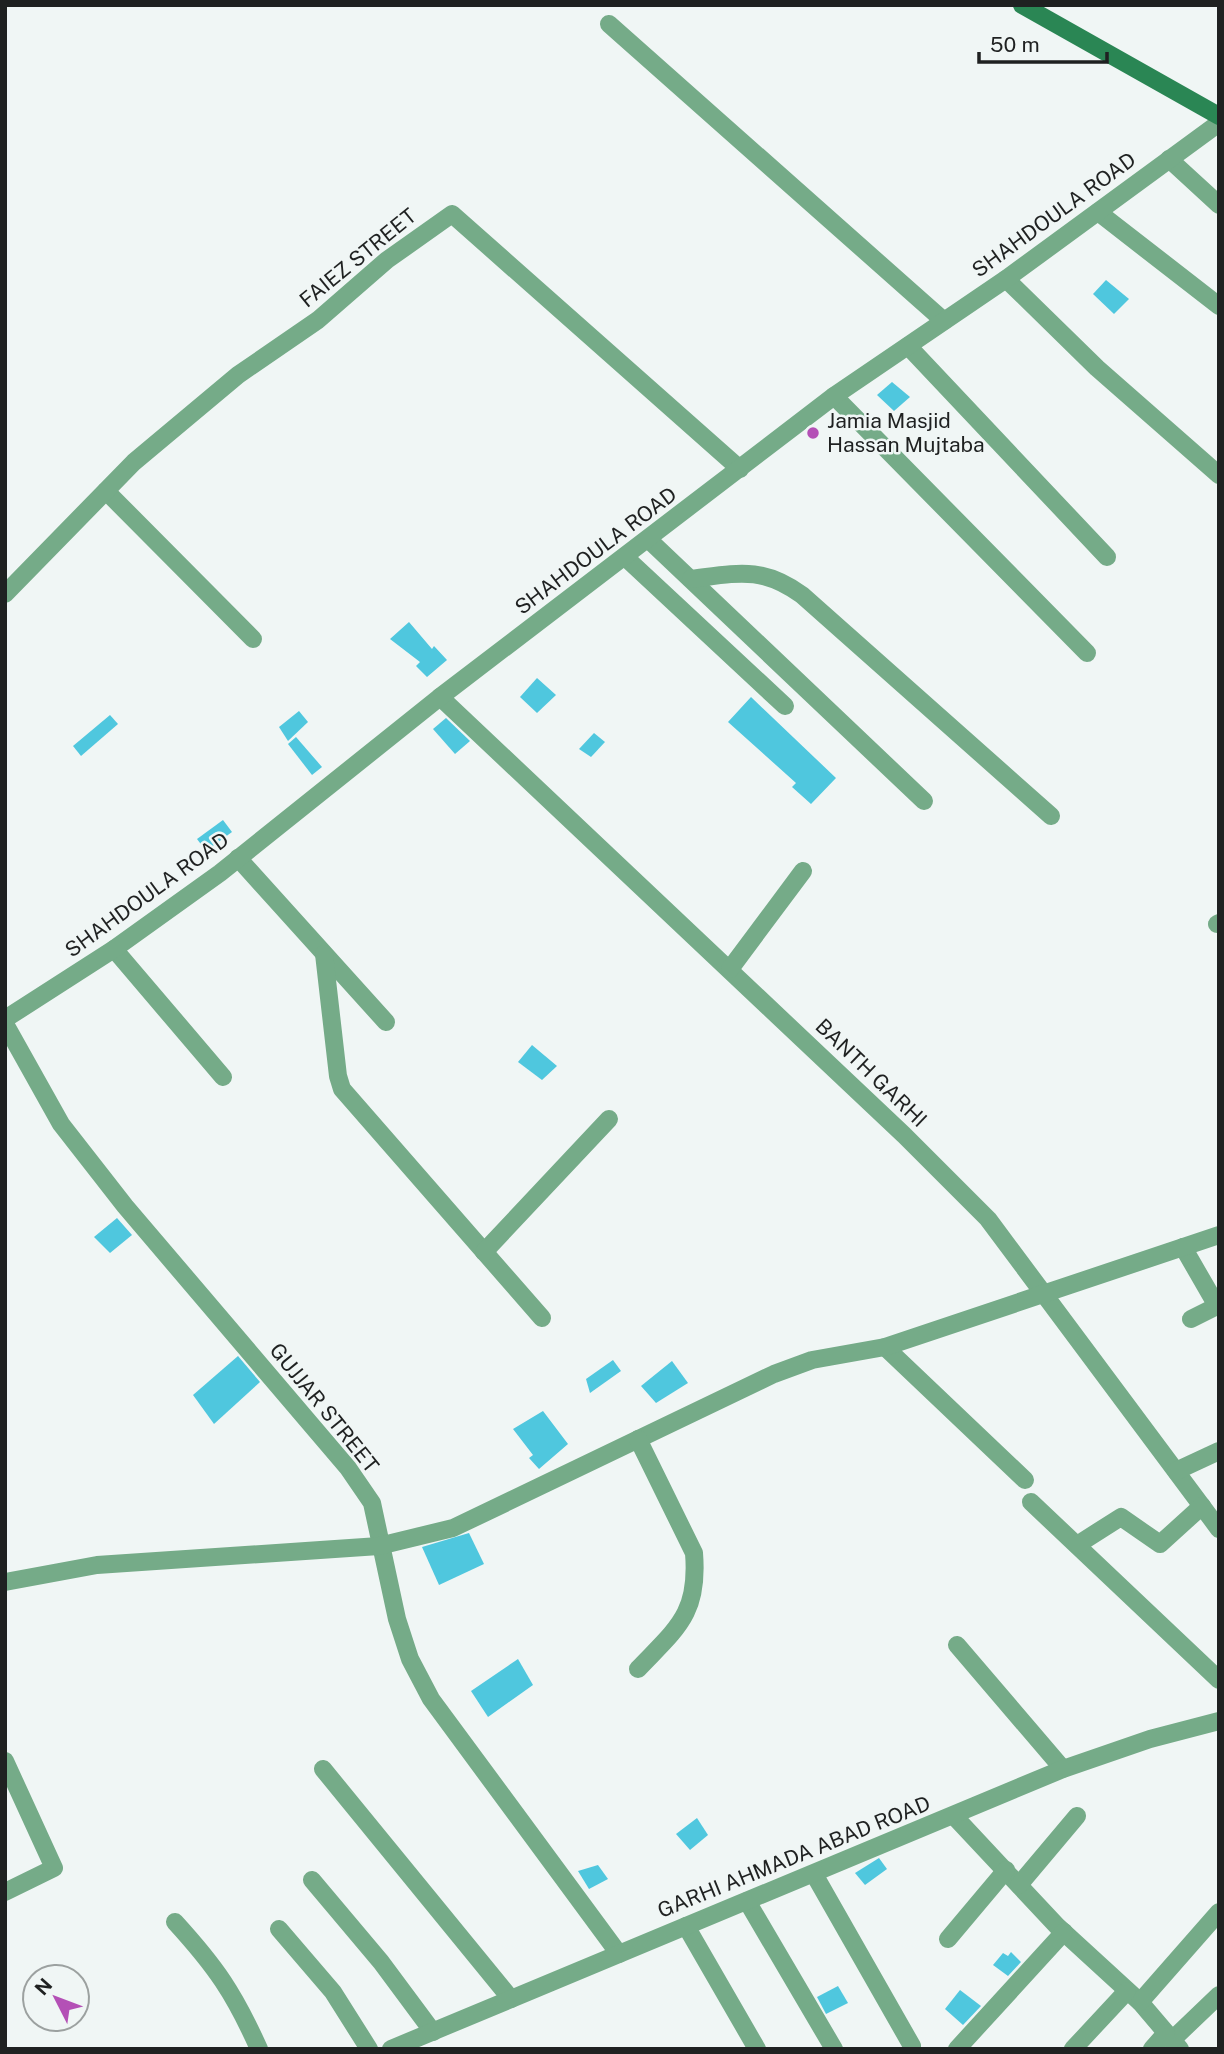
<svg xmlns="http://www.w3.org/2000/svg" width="1224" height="2054" font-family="'Public Sans',sans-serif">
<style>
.building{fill:#4fc7de}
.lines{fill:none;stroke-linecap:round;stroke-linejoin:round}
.minor{stroke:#75ab88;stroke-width:18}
.tertiary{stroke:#75ab88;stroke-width:18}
.secondary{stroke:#2a8654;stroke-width:18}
.poi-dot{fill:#b450b6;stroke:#f0f6f5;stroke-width:2.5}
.labels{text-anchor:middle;stroke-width:5;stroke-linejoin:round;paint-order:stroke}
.street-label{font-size:21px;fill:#1f2121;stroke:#f0f6f5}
.poi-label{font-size:21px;fill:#1f2121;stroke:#f0f6f5;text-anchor:start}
</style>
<rect width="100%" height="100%" fill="#f0f6f5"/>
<g class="building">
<path d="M1106,280L1129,299L1114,314L1093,294Z"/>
<path d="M892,382L910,397L894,411L877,395Z"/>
<path d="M409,622L432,649L434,646L447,660L427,677L416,666L420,662L390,639Z"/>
<path d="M537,678L556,695L537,713L520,697Z"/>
<path d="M751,697L836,778L811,804L792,787L796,783L728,722Z"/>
<path d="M299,711L308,722L288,741L279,727Z"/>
<path d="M110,715L118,724L81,756L73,746Z"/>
<path d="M446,718L470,741L455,754L433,729Z"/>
<path d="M594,733L605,742L591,757L579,749Z"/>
<path d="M296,737L322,767L312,775L288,744Z"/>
<path d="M223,820L232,832L206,851L197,839Z"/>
<path d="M532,1045L557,1066L542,1080L518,1062Z"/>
<path d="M117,1218L132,1235L110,1253L94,1237Z"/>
<path d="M238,1356L260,1382L214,1424L193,1395Z"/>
<path d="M613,1360L621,1371L590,1393L586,1379Z"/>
<path d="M672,1361L688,1383L656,1403L641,1386Z"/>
<path d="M543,1411L568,1444L539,1469L529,1458L533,1455L513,1429Z"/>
<path d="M469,1533L484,1564L439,1585L422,1547Z"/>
<path d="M518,1659L533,1685L488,1717L471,1691Z"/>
<path d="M697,1818L708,1835L690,1850L676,1834Z"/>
<path d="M879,1858L887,1869L865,1885L855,1873Z"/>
<path d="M598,1865L608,1879L589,1889L578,1871Z"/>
<path d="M1011,1952L1021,1962L1008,1976L993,1965L1003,1953L1008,1956Z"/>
<path d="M838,1986L848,2003L826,2014L817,1997Z"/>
<path d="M960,1990L981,2006L963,2025L945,2009Z"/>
</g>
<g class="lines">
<g class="minor">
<path d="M609,24L944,321"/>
<path d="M1169,159L1219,205"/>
<path d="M1098,212L1219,306"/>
<path d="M1006,279L1097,368L1219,475"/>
<path d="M908,346L1107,557"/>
<path d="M834,396L1087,653"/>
<path d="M106,491L253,639"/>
<path d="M649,540L924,801"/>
<path d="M626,558L785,706"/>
<path d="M691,579C738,573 762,566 802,595L1051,816"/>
<path d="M5,594L134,462L238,375L318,320L387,260L452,214L740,469"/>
<path d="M440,697L904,1135L988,1219L1219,1529"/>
<path d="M238,858L386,1022"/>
<path d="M1217,924L1219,923"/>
<path d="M114,949L223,1077"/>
<path d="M324,954L338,1076L342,1089L542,1318"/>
<path d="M730,969L803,871"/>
<path d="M5,1024L61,1124L125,1206L348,1468L372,1503L397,1619L410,1659L431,1699L619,1954"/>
<path d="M1183,1247L1217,1306"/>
<path d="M484,1252L609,1119"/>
<path d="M1191,1319L1219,1305"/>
<path d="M885,1347L1025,1480"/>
<path d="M1176,1471L1219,1451"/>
<path d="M1031,1502L1219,1680"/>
<path d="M1077,1545L1121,1517L1160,1544L1202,1506"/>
<path d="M5,1582L97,1565L379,1546L453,1528L774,1374L812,1360L885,1347L1219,1235"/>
<path d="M957,1645L1063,1769"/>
<path d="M638,1669C677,1628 699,1614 694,1553L638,1439"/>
<path d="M5,1761L54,1868L5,1892"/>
<path d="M323,1769L511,1999"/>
<path d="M954,1816L1057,1926L1140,2002L1180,2049"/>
<path d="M814,1874L912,2046"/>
<path d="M312,1880L381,1962L433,2032"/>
<path d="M1019,1885L1077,1816"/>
<path d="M747,1901L834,2049"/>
<path d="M175,1922C216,1967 234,1993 259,2049"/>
<path d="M686,1926L757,2049"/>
<path d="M279,1929L333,1992L369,2049"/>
<path d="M948,1939L1006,1870"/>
<path d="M1140,2002L1219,1912"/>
<path d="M1172,2040L1219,1995"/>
<path d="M957,2049L1064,1932"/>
<path d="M1073,2049L1127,1991"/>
<path d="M1152,2049L1166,2033"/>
</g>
<g class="tertiary">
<path d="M5,1019L114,949L220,873L440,697L834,396L1006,279L1219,123"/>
<path d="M391,2049L1063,1769L1150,1739L1219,1721"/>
</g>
<path class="secondary" d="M1022,5L1219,116"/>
</g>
<circle class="poi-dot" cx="813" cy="433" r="7"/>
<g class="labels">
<g class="street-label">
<text transform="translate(1054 215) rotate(-36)" y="7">SHAHDOULA ROAD</text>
<text transform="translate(358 258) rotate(-39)" y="7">FAIEZ STREET</text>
<text transform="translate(596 551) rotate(-37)" y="7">SHAHDOULA ROAD</text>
<text transform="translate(147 895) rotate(-36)" y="7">SHAHDOULA ROAD</text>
<text transform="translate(871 1073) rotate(44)" y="7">BANTH GARHI</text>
<text transform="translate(324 1408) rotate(51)" y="7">GUJJAR STREET</text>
<text transform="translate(794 1857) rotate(-22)" y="7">GARHI AHMADA ABAD ROAD</text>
</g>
<g class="poi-label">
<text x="827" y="428">Jamia Masjid<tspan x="827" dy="24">Hassan Mujtaba</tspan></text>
</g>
</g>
<rect width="1224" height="2054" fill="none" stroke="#1f2121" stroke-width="14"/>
<g transform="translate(56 1998) rotate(312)"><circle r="33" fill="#f0f6f5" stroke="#9ca1a0" stroke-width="2"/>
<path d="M0-5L12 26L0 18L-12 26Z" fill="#b450b6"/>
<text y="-10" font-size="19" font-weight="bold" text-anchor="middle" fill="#1f2121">N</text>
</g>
<path d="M979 52v10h128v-10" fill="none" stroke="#1f2121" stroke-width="3.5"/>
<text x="990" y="52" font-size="21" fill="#1f2121" stroke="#f0f6f5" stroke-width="5" paint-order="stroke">50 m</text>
</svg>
